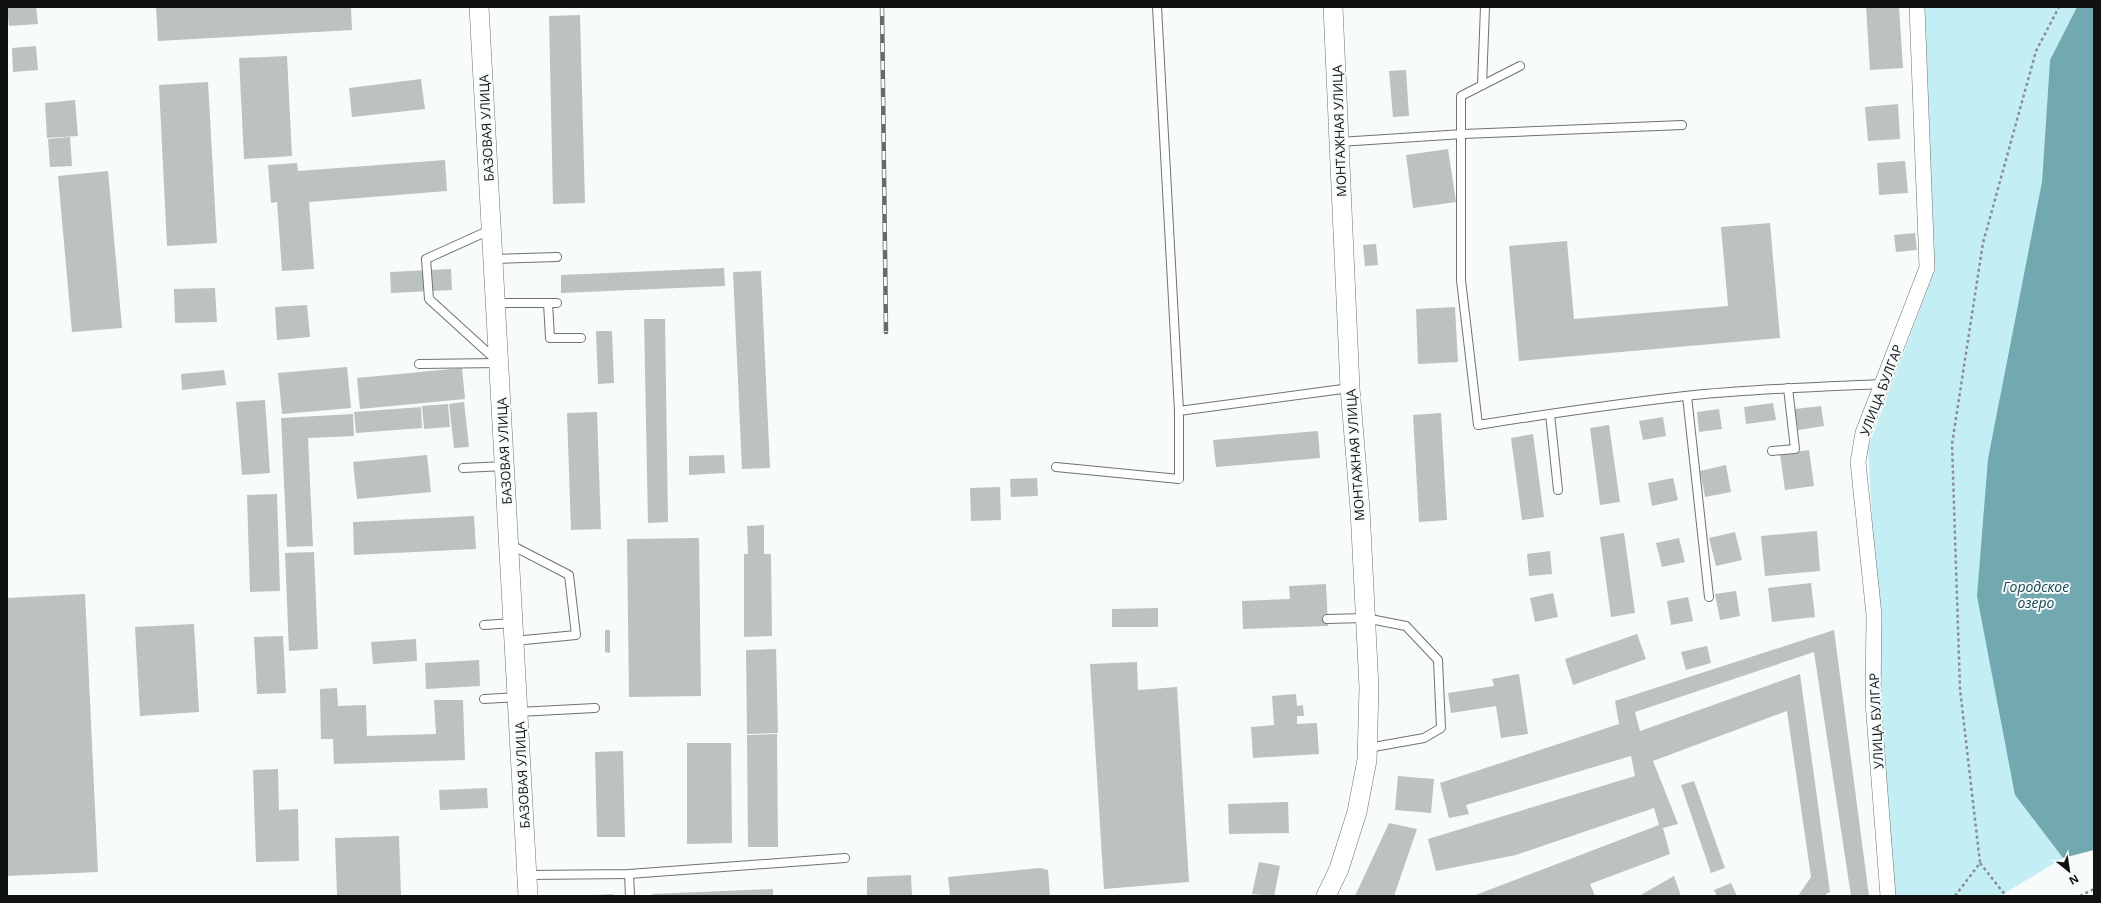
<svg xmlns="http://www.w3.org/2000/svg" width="2101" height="903" font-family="'Open Sans',sans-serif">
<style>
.green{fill:#c2eef4}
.water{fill:#72a8af}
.building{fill:#bcc1c1}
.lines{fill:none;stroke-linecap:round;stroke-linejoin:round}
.service-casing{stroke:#6e7273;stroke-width:10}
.minor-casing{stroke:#6e7273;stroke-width:16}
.tertiary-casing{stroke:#6e7273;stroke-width:20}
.path{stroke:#8b8e8f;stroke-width:2.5;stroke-dasharray:3 3;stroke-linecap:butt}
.service{stroke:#fff;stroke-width:8}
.minor{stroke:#fff;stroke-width:15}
.tertiary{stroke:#fff;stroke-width:19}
.rail-casing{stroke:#666969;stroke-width:4.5}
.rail{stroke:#f7fbfc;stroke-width:3;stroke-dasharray:9;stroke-linecap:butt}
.labels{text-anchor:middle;stroke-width:4;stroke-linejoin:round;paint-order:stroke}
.street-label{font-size:13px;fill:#101212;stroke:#f7fbfc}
.water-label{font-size:14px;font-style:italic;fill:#16484d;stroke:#f7fbfc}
</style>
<rect width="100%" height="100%" fill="#f7fbfc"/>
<path class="green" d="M1922,7H2077L2050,60L2042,182L2015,795L2063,858L2000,896H1896L1878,722L1877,604L1868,447L1933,275Z"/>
<path class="water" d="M2077,7H2094V850L2063,858L2015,795L1977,596L1988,459L2042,182L2050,60Z"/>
<g class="building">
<path d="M7,7H36L38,24L9,26Z"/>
<path d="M156,7H351L352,30L158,41Z"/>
<path d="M1866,7H1899L1903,68L1870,70Z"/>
<path d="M580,15L585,203L553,204L549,16Z"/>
<path d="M36,46L38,70L13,72L12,48Z"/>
<path d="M287,56L292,156L244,159L239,58Z"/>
<path d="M1406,70L1409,116L1393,117L1389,71Z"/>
<path d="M421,79L425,109L352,117L349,88Z"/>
<path d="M208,82L217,243L167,246L159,85Z"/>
<path d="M75,100L78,136L47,138L45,103Z"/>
<path d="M1898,104L1900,139L1868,141L1865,107Z"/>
<path d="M70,137L72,166L50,167L48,139Z"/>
<path d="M1448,149L1456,202L1413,208L1406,155Z"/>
<path d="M445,160L447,191L309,202L314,269L282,271L277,202L271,203L268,165L297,163L298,171Z"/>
<path d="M1905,161L1908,193L1879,195L1877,163Z"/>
<path d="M108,171L122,328L72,332L58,176Z"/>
<path d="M1770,223L1780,338L1519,361L1509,246L1567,241L1574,319L1728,306L1721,227Z"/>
<path d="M1915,233L1917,250L1896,252L1894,235Z"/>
<path d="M1376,244L1378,265L1365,266L1363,245Z"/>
<path d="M724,268L725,286L561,293V275Z"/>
<path d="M451,269L452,290L391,293L390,272Z"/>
<path d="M761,271L770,468L742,469L733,272Z"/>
<path d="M215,288L217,322L175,323L174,289Z"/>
<path d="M307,305L310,337L277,340L275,307Z"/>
<path d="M1455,307L1458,362L1418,364L1416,309Z"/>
<path d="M644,319H665L668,522L648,523Z"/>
<path d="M596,331H612L614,383L598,384Z"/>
<path d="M347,367L351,408L282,414L278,373Z"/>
<path d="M462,368L465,399L360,409L357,378Z"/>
<path d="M224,370L226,385L182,390L181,374Z"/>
<path d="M265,400L270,473L242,475L236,402Z"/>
<path d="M464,402L469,447L454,448L449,404Z"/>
<path d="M1773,403L1776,420L1746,424L1744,407Z"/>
<path d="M448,404L450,427L424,429L422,406Z"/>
<path d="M1821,406L1824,426L1798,430L1795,409Z"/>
<path d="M421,407L422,428L356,433L354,412Z"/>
<path d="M1719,409L1722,429L1699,432L1697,412Z"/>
<path d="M597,412L601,529L571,530L567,413Z"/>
<path d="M1441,413L1447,520L1419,522L1413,415Z"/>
<path d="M353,414L354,436L308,438L313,546L287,547L281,418Z"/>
<path d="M1663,417L1666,436L1643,440L1639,421Z"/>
<path d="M1609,425L1620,502L1600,505L1590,428Z"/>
<path d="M1318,431L1320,458L1216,467L1213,440Z"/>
<path d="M1533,434L1544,517L1522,520L1511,438Z"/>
<path d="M1809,450L1814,486L1785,490L1780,454Z"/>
<path d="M427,455L431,492L357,499L353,462Z"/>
<path d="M724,455L725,473L689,475V456Z"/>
<path d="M1726,465L1731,492L1705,497L1700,471Z"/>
<path d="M1037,478L1038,496L1011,497L1010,479Z"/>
<path d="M1673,478L1678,500L1652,506L1648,483Z"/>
<path d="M1000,487L1001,520L971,521L970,488Z"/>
<path d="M277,494L280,591L250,592L247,495Z"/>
<path d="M474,516L476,549L354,555L353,522Z"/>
<path d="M764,525V554H771L772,636L744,637V554H748L747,526Z"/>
<path d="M1817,531L1820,571L1765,576L1761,536Z"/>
<path d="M1735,532L1742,560L1716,566L1709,538Z"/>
<path d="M1624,533L1635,613L1611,617L1600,537Z"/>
<path d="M699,538L701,696L629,697L627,539Z"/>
<path d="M1679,538L1685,562L1662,567L1656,543Z"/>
<path d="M1550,551L1552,574L1529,576L1527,554Z"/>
<path d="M314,552L318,649L289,651L285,553Z"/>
<path d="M1811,583L1815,617L1772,622L1768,588Z"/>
<path d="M1326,584L1328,626L1243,629L1242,601L1290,599L1289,586Z"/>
<path d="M1736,591L1740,616L1720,620L1715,594Z"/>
<path d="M1553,593L1558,617L1535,622L1530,598Z"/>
<path d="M85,594L98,872L7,876V598Z"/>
<path d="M1688,597L1693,621L1671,625L1667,601Z"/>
<path d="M1158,608V627H1112V609Z"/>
<path d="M194,624L199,712L140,716L135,627Z"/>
<path d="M605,630H610V653L605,652Z"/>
<path d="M1834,630L1869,896H1851L1814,652L1635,712L1640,731L1800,674L1830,892L1823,896H1798L1811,877L1787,711L1653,761L1678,824L1663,828L1670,854L1590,884L1595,896H1473L1659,825L1654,808L1516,855L1436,871L1428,839L1635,776L1631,756L1466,805L1469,814L1449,818L1440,783L1619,724L1615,701Z"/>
<path d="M1637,634L1646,659L1573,685L1565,659Z"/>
<path d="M283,636L286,693L257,694L254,637Z"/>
<path d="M416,639L417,661L373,664L371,642Z"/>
<path d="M1707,646L1711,663L1686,670L1681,652Z"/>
<path d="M776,649L778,733L747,734L746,650Z"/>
<path d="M479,660L480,686L426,689L425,663Z"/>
<path d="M1137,662L1138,690L1177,687L1189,882L1104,889L1090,664Z"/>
<path d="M1519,674L1528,734L1501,738L1496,706L1451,713L1448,693L1494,686L1492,679Z"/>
<path d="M337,688L338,706L366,705L367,736L436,734L434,700H463L465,760L334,764L333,739H321L320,689Z"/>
<path d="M1296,694L1297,706L1303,705L1304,716H1297V724L1317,723L1319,754L1253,758L1251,727L1274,725L1272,696Z"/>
<path d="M777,734L778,847H748L747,735Z"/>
<path d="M687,743H731L732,843L687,844Z"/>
<path d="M623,751L625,837H597L595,752Z"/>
<path d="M278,769L279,810L298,809L299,861L256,862L253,770Z"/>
<path d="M1398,776L1434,779L1431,813L1395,810Z"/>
<path d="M1694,781L1725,868L1711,873L1681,785Z"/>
<path d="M487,788L488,808L440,810L439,790Z"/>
<path d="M1288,802L1289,833L1229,834L1228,804Z"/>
<path d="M1389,823L1417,829L1394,896H1355Z"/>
<path d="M399,836L401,896H337L335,838Z"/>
<path d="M1259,862L1280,866L1274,896L1252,894Z"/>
<path d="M1040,868L1048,870L1050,896H950L948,877Z"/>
<path d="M911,875L912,896H867V877Z"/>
<path d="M1674,876L1681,896H1639Z"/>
<path d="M1731,883L1737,896H1717L1714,890Z"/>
<path d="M773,889V896H652V894Z"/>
<path d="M613,894V896H595V895Z"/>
</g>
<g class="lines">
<defs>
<g id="service">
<path d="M1157,7L1179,411L1350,388"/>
<path d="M1520,66L1461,96V280L1478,425C1547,414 1616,404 1685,396C1751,389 1817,387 1882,384"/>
<path d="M1482,85L1485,7"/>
<path d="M1339,142L1463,134L1682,125"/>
<path d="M490,230L426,259L429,299L496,360"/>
<path d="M493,259L557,257"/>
<path d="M496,303H557"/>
<path d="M548,303L550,338H581"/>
<path d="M419,364L499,363"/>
<path d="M1687,396L1709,597"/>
<path d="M1550,414L1558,490"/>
<path d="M1772,451L1795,449L1788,388"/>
<path d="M1056,467L1179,479V411"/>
<path d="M463,468L505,466"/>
<path d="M509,544L569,575L576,635L514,641"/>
<path d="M1327,619L1365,618L1406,626L1438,660L1441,728L1424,738L1368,748"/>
<path d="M484,625L513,623"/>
<path d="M484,699L517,697"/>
<path d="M518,712L595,708"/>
<path d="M629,874L630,896"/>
<path d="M527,875L629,874L845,858"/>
</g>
<path id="minor" d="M1888,896L1873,702L1874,615L1858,462L1863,433L1927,268L1917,7"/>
<g id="tertiary">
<path d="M479,7L528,896"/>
<path d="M1326,896L1339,869L1357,812L1367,760L1369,688L1360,509L1350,388L1333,7"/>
</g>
</defs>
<use href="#service" class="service-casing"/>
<use href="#minor" class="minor-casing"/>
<use href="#tertiary" class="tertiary-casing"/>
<g class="path">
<path d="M1980,863L2006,896"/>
<path d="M1955,896L1980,863L1960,689L1952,444L1983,243L2036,51L2059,7"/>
<path d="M2080,896L2094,889"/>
</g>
<use href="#service" class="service"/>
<use href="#minor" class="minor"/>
<use href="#tertiary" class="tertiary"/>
<defs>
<path id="rail" d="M882,7L886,332"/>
</defs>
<use href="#rail" class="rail-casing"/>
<use href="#rail" class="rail"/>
</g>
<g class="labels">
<g class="street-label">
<text transform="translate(486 128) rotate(-93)" y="5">БАЗОВАЯ УЛИЦА</text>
<text transform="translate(1339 131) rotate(-92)" y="5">МОНТАЖНАЯ УЛИЦА</text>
<text transform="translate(1881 390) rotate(-69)" y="5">УЛИЦА БУЛГАР</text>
<text transform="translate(504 451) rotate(-93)" y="5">БАЗОВАЯ УЛИЦА</text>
<text transform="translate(1355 455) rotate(-94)" y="5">МОНТАЖНАЯ УЛИЦА</text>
<text transform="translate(1876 721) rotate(-93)" y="5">УЛИЦА БУЛГАР</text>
<text transform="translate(522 775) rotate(-93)" y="5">БАЗОВАЯ УЛИЦА</text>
</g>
<g class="water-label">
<text x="2036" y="592">Городское<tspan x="2036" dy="16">озеро</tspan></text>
</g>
</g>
<rect width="2101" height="903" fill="none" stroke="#101212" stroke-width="16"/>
<g transform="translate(2069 871) rotate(150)" stroke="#f7fbfc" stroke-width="3" paint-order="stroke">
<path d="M0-3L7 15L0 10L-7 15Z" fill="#101212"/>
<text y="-6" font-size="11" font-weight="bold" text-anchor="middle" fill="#101212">N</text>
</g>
</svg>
